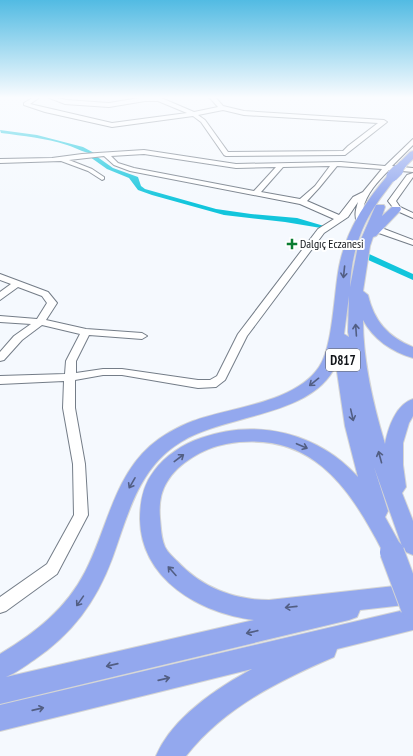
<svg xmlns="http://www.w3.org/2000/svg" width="413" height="756" font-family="'PT Sans Narrow',sans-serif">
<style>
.water{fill:#12c5dc}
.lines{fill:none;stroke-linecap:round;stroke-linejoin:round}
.minor-casing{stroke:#747d88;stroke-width:2}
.highway-casing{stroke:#d4d5d5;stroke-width:2}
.minor{fill:#fff;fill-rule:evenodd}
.highway{fill:#93a8ee;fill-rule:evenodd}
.highway-bridge-far2-casing{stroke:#d4d5d5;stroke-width:10;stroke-linecap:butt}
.highway-bridge-far1-casing{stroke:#d4d5d5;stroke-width:12;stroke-linecap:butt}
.highway-bridge-casing{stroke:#d4d5d5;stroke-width:26;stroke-linecap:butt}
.highway-bridge-far2{stroke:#93a8ee;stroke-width:8}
.highway-bridge-far1{stroke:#93a8ee;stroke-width:11}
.highway-bridge{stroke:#93a8ee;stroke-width:24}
.oneway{stroke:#525e83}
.poi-dot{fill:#0a7c32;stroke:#fff;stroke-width:1.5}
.labels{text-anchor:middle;stroke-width:4;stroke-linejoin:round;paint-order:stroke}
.far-poi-label{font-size:12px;fill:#111418;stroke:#fff;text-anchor:start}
.shield{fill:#fff;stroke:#585a5d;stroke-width:1}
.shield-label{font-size:13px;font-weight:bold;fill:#111418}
</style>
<rect width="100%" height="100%" fill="#f5f9fe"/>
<g class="water">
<path d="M0,130L37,135L83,147L96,154C86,154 77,148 67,145C45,138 24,136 1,133Z"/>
<path d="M96,156L113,168L138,177L141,186L145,189L216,209L251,214L297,218L324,226L321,228L285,222L224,215L152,195L138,190L129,178L107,169L90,157Z"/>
<path d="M367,253L413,274V280L366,259Z"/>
</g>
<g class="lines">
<defs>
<g id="minor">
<path d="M34,97H40L30,104L112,123L187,113L158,101H145L109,107L65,104L47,97H54L66,100L109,103L145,97H159L194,112L218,107L209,97H215L223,106L244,111L384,120L387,122L345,155L226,156L224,155L201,122L193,116L112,127L45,112L24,105V103ZM223,110L244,115L378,123L348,146L343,151L228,152L205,120L198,115Z"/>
<path d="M413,139V145L392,166L413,168V172L389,170C378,181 366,194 363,209C362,214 364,218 363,222H357C354,215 356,209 358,202L348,217L324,233L247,336L225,380L216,387L198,388L122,375H103L75,380V408L85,464L88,515L57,574L6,611L0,613V597L47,564L74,515L73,464L63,408L64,381L0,384V376L65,374L66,361L80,334L42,325L22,340L4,360L0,361V352L14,336L31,324L0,322V316L37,319L47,303L42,296L18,287L0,300V292L11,284L0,280V274L48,292L57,303L46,320L86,329L142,333L147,336L142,339L89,335L76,361V373L103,369H122L198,380H210L217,376L238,334L318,229L334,219L300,204L130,171L114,165L104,156L69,160L92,169L104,177V179L102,180L88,171L61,161L0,163V159L52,158L82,154L144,150L236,164L341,162L385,166ZM144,154L236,168L276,167L254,191L134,168L118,163L111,156ZM330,166L315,186L300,199L261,192L283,167ZM337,166L382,169L363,192L353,197L339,215L307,201L319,188Z"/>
<path d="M413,173V177L396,201L400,207L413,213V218L395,210L388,201L407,175Z"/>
<path d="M373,227H379L413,240V245L373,231Z"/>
</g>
<g id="highway">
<path d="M413,151V159L405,167H399L397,165L410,152Z"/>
<path d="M392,173L397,176C390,186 382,195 375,206C359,230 351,258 350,287L358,246L375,207L376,205H384L385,207L382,216L392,207H400L401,209L400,211L376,236L373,237L370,246L363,291L368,295C374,321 388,337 413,347V358C392,352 373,339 363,320C363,362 373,404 385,444C388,428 396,404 413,399V416L409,423L403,443V465L406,487L402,493L413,521V555L406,552L402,546L374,467L388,511L385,517L400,544L396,550L389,553L382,550C348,485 310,429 226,444C204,448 178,463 167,482C160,493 159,506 160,518C161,528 161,538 165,547C168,553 173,557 177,561C201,587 234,600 269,600L413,584V604L360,610L357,617L349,620L0,704V654C35,633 66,609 85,572C107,530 113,479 150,446C163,435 177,427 193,421C231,407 295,403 319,367C333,347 334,292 339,267C346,230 365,202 389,174ZM349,296L348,332L349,337L344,334ZM336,365L345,426L358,477C318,433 257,418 201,438C183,444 165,456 154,471C143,485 140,502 140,519C141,580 200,613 254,620L6,677C16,673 25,666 34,660C72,634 96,602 112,559C128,515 138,468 181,442C225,414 313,417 336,365Z"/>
<path d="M413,608V630L337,649L334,657C278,681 224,708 186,756H156C172,718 217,688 252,669L0,731V705Z"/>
</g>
</defs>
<use href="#minor" class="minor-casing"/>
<use href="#highway" class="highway-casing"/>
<use href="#minor" class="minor"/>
<use href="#highway" class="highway"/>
<defs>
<path id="highway-bridge-far2" d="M397,171L402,165"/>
<path id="highway-bridge-far1" d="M392,176L398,170"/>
<path id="highway-bridge" d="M392,552L413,608"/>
</defs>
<use href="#highway-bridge-far2" class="highway-bridge-far2-casing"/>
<use href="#highway-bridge-far1" class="highway-bridge-far1-casing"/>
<use href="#highway-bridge" class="highway-bridge-casing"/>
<use href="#highway-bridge-far2" class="highway-bridge-far2"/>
<use href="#highway-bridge-far1" class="highway-bridge-far1"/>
<use href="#highway-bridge" class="highway-bridge"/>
</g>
<defs><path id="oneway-shaft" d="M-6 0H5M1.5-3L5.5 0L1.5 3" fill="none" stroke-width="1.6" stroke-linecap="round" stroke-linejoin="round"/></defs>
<g class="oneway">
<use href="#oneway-shaft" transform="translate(344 272) rotate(96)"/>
<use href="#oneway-shaft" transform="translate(356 330) rotate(-94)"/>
<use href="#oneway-shaft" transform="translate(314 382) rotate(141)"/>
<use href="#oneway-shaft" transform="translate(352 415) rotate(77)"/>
<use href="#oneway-shaft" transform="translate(302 446) rotate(23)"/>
<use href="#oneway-shaft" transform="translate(380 457) rotate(-105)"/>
<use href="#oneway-shaft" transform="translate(179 458) rotate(-37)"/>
<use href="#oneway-shaft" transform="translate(132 483) rotate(120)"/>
<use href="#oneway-shaft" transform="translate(172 571) rotate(-132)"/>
<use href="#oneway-shaft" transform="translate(80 601) rotate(125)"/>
<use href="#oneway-shaft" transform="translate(291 607) rotate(174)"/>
<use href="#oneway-shaft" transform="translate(252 632) rotate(167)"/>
<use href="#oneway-shaft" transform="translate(112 665) rotate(167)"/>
<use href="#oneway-shaft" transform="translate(164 679) rotate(-13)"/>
<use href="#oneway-shaft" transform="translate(38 709) rotate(-13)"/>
</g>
<linearGradient id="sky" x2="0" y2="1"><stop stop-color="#52bbe3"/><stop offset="0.48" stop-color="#fafcff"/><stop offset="1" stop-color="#fafcff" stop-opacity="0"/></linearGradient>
<rect width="413" height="203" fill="url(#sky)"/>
<path class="poi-dot" d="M290 238h4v4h4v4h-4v4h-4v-4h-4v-4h4z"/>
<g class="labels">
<g class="far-poi-label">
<text x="300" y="248">Dalgıç Eczanesi</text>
</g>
<rect class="shield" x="326" y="349" width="34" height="22" rx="3"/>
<g class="shield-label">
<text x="343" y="365">D817</text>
</g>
</g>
</svg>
